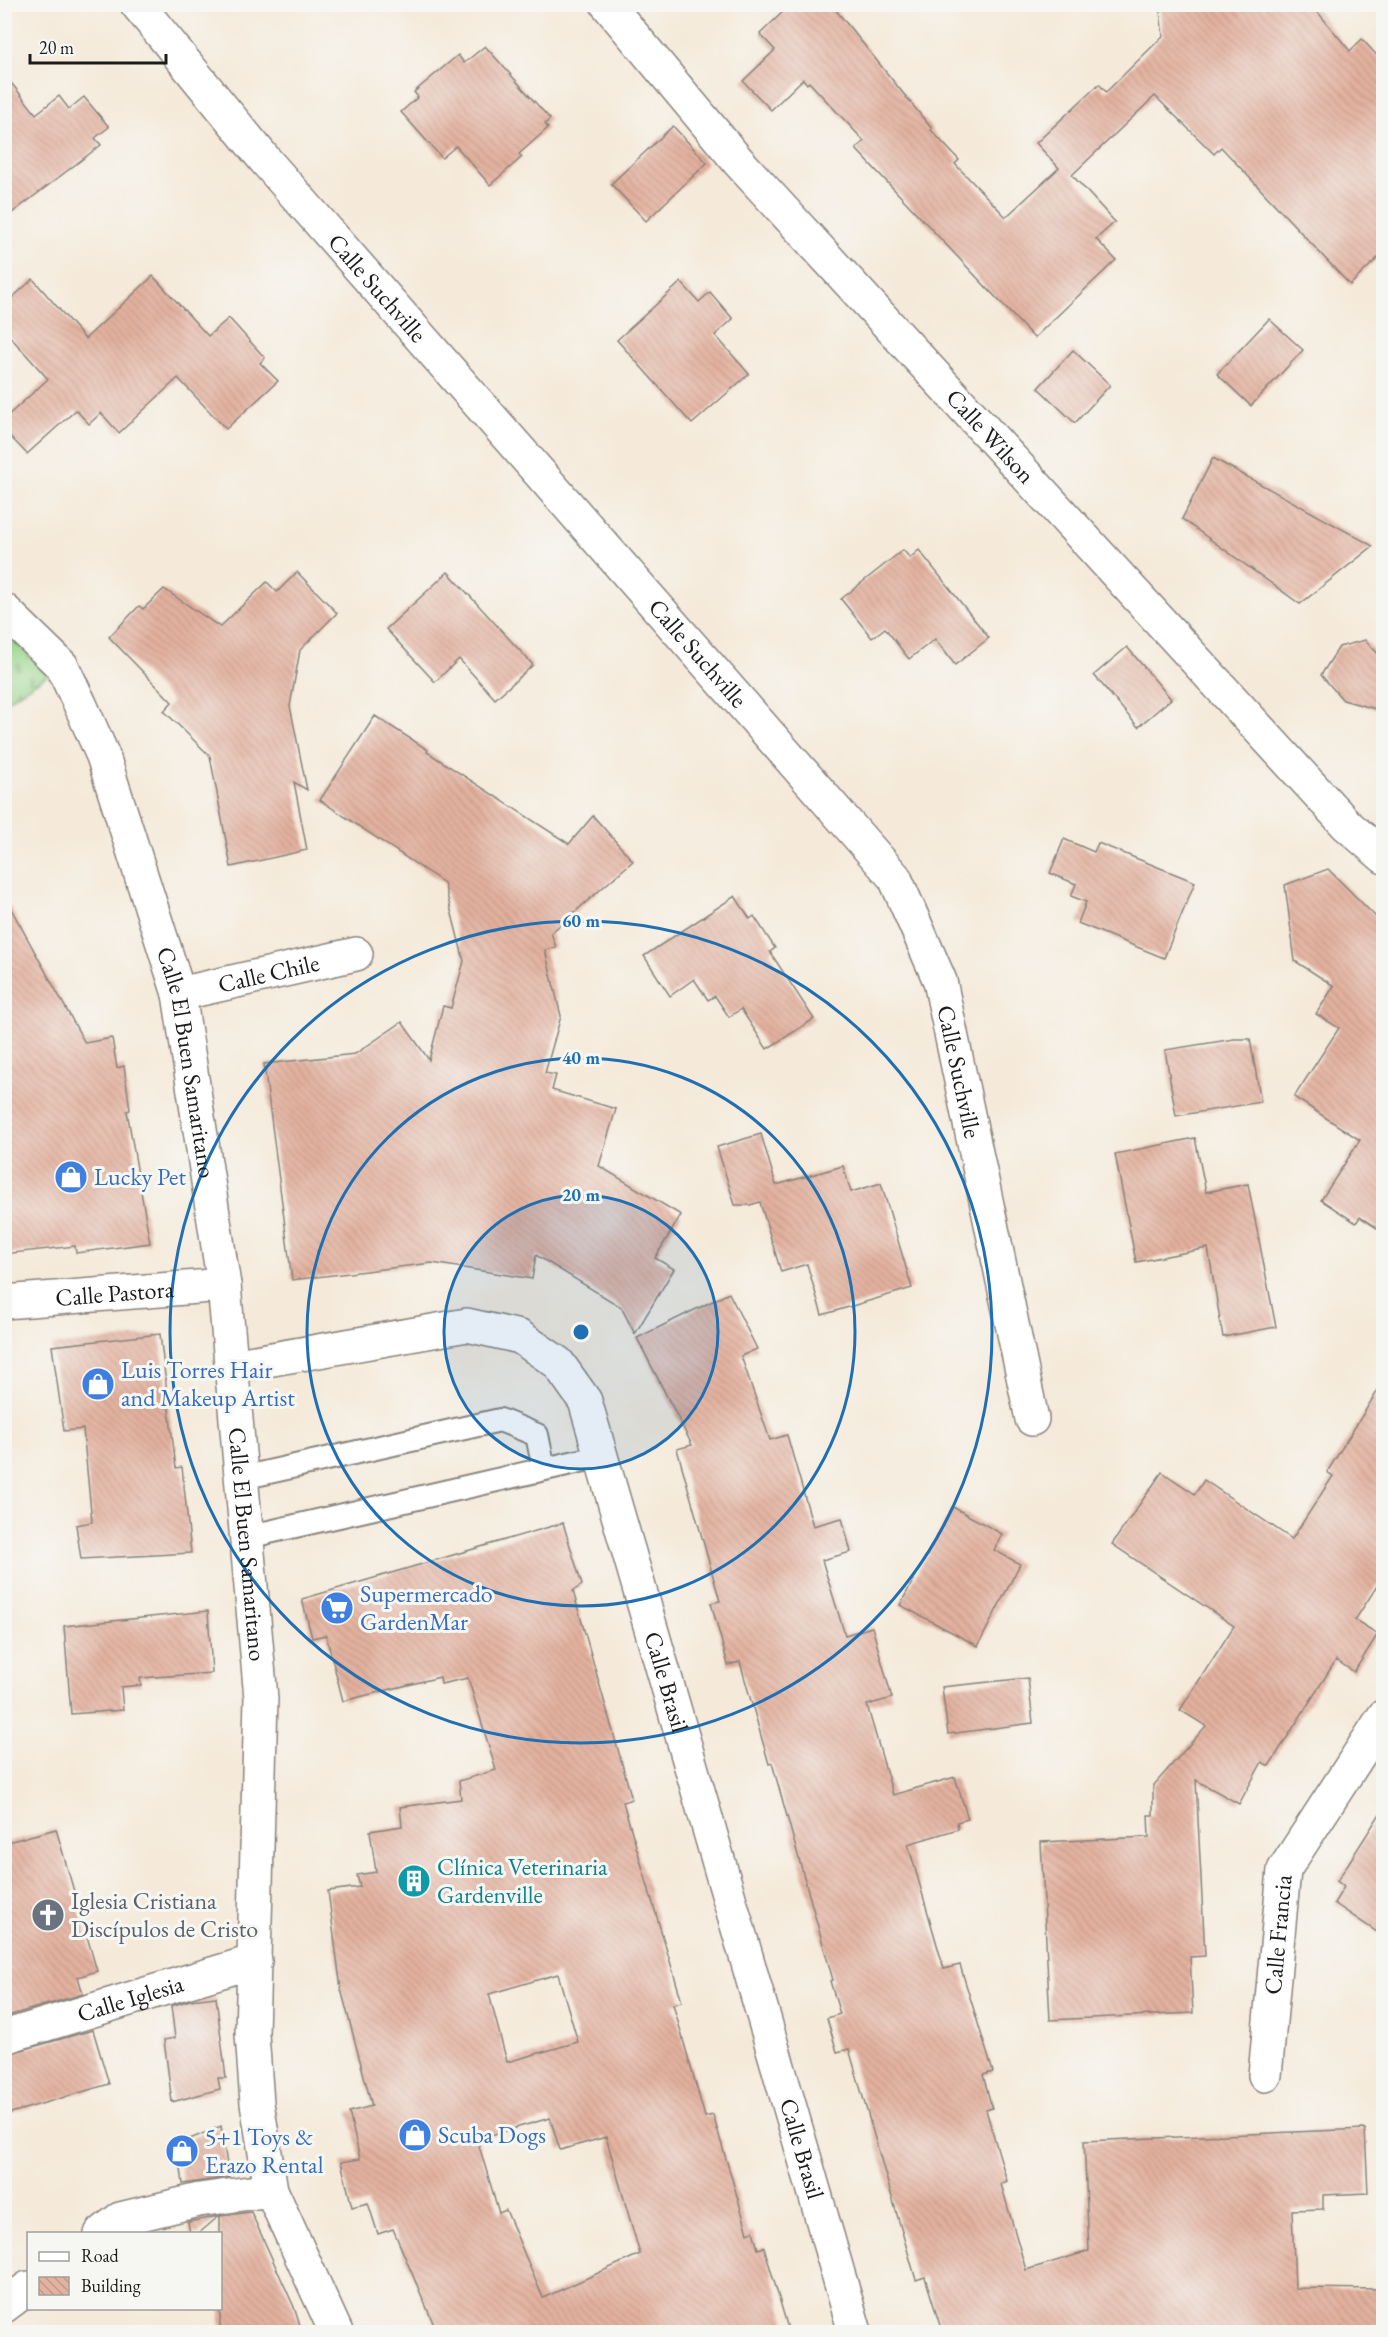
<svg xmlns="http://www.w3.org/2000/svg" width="1388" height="2337" font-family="'EB Garamond',serif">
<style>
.cemetery{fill:url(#cemetery-stones);stroke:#597852;stroke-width:1.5}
.building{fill:url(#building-back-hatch);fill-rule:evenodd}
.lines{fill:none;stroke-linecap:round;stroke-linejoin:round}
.lane-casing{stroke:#88837b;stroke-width:26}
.street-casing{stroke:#88837b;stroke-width:36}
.secondary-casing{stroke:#88837b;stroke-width:36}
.lane{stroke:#fff;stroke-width:22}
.street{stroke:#fff;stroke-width:33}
.secondary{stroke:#fff;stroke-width:33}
.ring{fill:none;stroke:#1f6fb2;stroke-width:3}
.labels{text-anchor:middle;stroke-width:6;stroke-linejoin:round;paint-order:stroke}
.street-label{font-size:24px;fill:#1c1c1c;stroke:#f6f6f2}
.shop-label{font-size:24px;fill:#366cbe;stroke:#f6f6f2;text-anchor:start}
.culture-label{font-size:24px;fill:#0d838f;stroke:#f6f6f2;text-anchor:start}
.worship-label{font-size:24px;fill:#5b616d;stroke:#f6f6f2;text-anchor:start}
.centre{fill:#1f6fb2;stroke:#f6f6f2;stroke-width:3}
.ring-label{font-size:18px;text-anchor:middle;font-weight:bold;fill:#1f6fb2;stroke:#f6f6f2;stroke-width:6;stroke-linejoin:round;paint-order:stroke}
</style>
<defs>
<pattern id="cemetery-stones" width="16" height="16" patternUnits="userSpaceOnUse" patternTransform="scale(1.5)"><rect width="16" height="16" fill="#96d489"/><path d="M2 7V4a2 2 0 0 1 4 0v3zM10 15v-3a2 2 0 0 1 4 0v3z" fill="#81b576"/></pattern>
<pattern id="building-back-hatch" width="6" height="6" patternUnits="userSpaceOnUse" patternTransform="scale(1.5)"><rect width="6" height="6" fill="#e3b19f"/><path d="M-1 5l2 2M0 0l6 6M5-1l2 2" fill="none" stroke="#c29888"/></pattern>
</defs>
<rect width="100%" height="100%" fill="#f6f6f2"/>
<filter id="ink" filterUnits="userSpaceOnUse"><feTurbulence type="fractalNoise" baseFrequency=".0167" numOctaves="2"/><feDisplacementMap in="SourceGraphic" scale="12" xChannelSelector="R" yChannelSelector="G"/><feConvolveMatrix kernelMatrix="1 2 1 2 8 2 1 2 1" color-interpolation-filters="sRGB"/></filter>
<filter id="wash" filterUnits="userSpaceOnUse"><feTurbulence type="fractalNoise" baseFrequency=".008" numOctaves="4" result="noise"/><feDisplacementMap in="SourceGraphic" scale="24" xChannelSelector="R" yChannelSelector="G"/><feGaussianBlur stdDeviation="1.35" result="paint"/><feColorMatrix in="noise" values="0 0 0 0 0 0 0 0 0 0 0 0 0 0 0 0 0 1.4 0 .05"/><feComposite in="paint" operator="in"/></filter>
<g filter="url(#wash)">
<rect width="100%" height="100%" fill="#f5eada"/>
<path class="cemetery" d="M5,610L62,666L5,702Z"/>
<g id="blocks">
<g class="building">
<path d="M791,4H831L932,129L931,130L959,160L955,164L1006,217L1059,168L1036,143L1099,84L1106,92L1163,36L1159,4H1311L1350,51L1362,39L1383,62V253L1350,285L1221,147L1214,154L1155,96L1072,175L1115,222L1096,239L1116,260L1034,338L856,149L864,141L809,82L807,84L803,79L771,110L743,81L775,50L760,34Z"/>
<path d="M485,46L550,119L545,124L548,128L519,154L522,157L490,185L456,146L442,158L401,112L418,97L414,92L458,55L464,63Z"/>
<path d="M4,74L36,114L59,96L69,109L84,97L109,127L95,138L101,145L4,219Z"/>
<path d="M673,126L707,163L646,221L611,184Z"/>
<path d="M153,276L208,336L229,318L265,358L260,363L278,381L226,429L178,378L119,433L101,413L89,424L76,410L27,454L4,430V419L48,379L4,330V305L33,279L85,339Z"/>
<path d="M681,282L699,302L710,292L733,319L715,335L749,374L692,424L617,340Z"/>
<path d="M1269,319L1303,350L1251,406L1217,374Z"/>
<path d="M1073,350L1110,385L1075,423L1038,388Z"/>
<path d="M1213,458L1373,546L1300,604L1182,519Z"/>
<path d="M903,550L910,558L919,550L989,638L955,665L935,639L909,659L885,628L872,638L841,599Z"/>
<path d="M297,572L337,613L300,650L290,706L307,790L294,782L307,850L231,867L210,756L164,711L172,702L109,637L139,606L143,609L164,589L220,627L267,582L277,592Z"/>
<path d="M448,572L533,665L495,699L459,659L435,682L386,629Z"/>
<path d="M1365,640L1383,659V711L1343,700L1321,675L1339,647Z"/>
<path d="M1127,647L1171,699L1138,727L1094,675Z"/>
<path d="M375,716L428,750L427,752L569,844L593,816L633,861L551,933L556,947L545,950L561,1016L545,1073L556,1075L552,1090L616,1109L599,1166L681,1215L655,1258L674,1269L635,1334L621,1307L536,1255L532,1279L432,1263L292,1280L264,1064L355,1054L402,1022L429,1060L443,1006L451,1008L464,961L444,883L320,800Z"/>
<path d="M1064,839L1094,852L1098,843L1195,882L1164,958L1078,923L1086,902L1071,896L1076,884L1050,873Z"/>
<path d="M1328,869L1383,924V1232L1360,1217L1356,1223L1321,1200L1360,1140L1294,1097L1339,1028L1316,1014L1334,986L1295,961L1285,885Z"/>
<path d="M4,896L85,1043L112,1038L117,1068L124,1066L130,1110L127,1111L150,1243L76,1253L75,1246L4,1254Z"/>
<path d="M735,896L750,919L754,916L775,948L770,952L814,1019L767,1049L741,1009L729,1017L715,996L708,1000L694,979L670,996L644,956Z"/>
<path d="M1234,1039H1250L1261,1102L1176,1116L1165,1050Z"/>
<path d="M761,1134L776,1185L843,1166L851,1192L881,1183L912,1288L822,1315L807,1264L781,1272L760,1202L750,1205H735L717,1147Z"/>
<path d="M1195,1138L1206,1192L1248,1184L1276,1327L1223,1337L1208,1248L1136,1262L1115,1154Z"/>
<path d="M729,1293L757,1349L741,1356L770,1440L787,1435L813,1526L842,1518L851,1552L822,1560L845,1635L872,1627L892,1698L867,1705L893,1795L955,1777L968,1819L957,1822L958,1829L908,1844L944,1969L960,1965L993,2072L983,2075L992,2108L986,2110L1007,2181L1001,2184L1026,2270L1089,2251L1084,2141L1365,2129L1368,2193L1323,2195V2209L1292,2210L1295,2288L1383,2289V2332H942L925,2277L916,2280L849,2049L837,2052L827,2018L840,2014L830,1981L833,1980L772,1763L769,1764L740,1662L728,1665L711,1603L720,1601L677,1449L692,1445L637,1338Z"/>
<path d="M160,1334L176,1468L182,1467L191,1553L81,1559L76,1525L92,1522L83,1429L64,1431L52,1346Z"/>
<path d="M1383,1382V1577L1355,1620L1378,1634L1354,1672L1336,1660L1269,1766L1262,1762L1239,1804L1196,1780L1205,1956L1190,1957L1193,2013L1050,2020L1041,1842L1149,1837L1148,1815H1153V1786L1206,1726L1180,1710L1234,1626L1112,1544L1162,1472L1195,1494L1204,1480L1292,1539L1333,1476L1327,1472Z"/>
<path d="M953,1507L1002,1534L994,1550L1020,1564L978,1646L900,1605Z"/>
<path d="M563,1523L582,1585L573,1591L632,1799L623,1802L682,2002L673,2004L705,2117L713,2115L748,2233L753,2231L758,2249L764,2247L789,2332H437L393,2229L378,2234L368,2203L352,2207L341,2162L360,2159L349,2112L372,2106L341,1989L328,1891L360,1887L357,1875L376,1872L370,1831L402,1826L400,1807L461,1799L459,1781L496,1770L468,1678L441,1684L440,1677L343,1701L326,1635L312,1638L302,1599ZM558,1974L578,2042L507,2062L489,1994ZM550,2118L560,2150L606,2137L640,2254L543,2298L506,2210L499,2213L477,2139Z"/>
<path d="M208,1611L212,1673L140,1678L141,1685L121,1687L123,1710L71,1714L64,1626Z"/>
<path d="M1028,1678L1033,1723L948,1734L942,1687Z"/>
<path d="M1383,1809V1936L1334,1903L1344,1887L1337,1881Z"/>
<path d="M56,1829L97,1971L78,1977L83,1994L4,2017V1843Z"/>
<path d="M216,1997L226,2078H218L220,2089L172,2102L164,2040L175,2038L171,2006L190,2000Z"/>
<path d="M93,2030L109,2084L4,2115V2055Z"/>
<path d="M221,2126L229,2177L183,2184L178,2144Z"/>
<path d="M251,2212L294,2307L302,2332H220V2216Z"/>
<path d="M219,2216L198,2234H190L188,2222Z"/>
</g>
</g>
</g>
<g filter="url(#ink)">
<use href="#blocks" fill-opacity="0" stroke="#88837b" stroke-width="1.5"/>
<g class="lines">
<defs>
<g id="lane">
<path d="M242,1478L500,1420L537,1435L544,1469"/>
<path d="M247,1537L602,1456"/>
</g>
<g id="street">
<path id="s1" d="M137,4L265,160L895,878L940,981L1032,1419"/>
<path id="s2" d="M607,4L738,161L1347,825L1384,857"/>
<path id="s3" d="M179,994L356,954"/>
<path id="s4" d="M4,1302L224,1285"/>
<path id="s5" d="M232,1366L467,1325L520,1337L558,1363L585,1401L855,2332"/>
<path id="s6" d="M4,2037L255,1961"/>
<path id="s7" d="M1265,2075L1284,1870L1384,1716"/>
<path d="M101,2234L120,2219L199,2200L271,2190"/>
<path d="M4,2306L28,2288"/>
</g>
<g id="secondary">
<path id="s8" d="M4,610L62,666L80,704L103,756L179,994L224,1285L261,1698L252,2034L257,2103L271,2190L336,2332"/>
</g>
</defs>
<use href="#lane" class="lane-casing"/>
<use href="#street" class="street-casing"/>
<use href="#secondary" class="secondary-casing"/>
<use href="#lane" class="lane"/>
<use href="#street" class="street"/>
<use href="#secondary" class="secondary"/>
</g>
</g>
<circle cx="581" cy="1332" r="137" fill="#1f6fb2" fill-opacity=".12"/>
<g class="ring">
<circle cx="581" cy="1332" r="137"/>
<circle cx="581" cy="1332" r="274"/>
<circle cx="581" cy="1332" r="411"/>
</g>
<defs>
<symbol id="shop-disc" viewBox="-11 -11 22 22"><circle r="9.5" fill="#3f7fe0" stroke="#f6f6f2"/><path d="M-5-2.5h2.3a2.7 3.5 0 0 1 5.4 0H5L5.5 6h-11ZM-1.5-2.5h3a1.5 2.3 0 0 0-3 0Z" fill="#fff"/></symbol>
<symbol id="supermarket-disc" viewBox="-11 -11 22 22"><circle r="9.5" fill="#3f7fe0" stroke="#f6f6f2"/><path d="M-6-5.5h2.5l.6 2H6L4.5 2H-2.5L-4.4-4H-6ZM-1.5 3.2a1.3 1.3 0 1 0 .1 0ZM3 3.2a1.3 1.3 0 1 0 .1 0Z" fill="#fff"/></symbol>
<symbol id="building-disc" viewBox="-11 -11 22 22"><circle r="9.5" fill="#0f9aa8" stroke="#f6f6f2"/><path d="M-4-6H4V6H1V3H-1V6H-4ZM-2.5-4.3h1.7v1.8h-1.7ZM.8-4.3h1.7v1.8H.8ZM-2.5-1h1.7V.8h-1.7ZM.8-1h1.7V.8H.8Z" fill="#fff"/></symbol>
<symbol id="church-disc" viewBox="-11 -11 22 22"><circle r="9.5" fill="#6b7280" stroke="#f6f6f2"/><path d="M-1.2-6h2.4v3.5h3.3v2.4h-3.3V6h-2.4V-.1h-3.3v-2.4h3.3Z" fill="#fff"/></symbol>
</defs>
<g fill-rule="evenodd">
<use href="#shop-disc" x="52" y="1158" width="38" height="38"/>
<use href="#shop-disc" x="79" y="1365" width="38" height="38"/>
<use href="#supermarket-disc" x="318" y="1589" width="38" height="38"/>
<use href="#building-disc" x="395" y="1862" width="38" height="38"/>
<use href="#church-disc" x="29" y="1896" width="38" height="38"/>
<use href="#shop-disc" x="396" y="2116" width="38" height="38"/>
<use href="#shop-disc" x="163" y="2132" width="38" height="38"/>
</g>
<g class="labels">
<g class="street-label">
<text dy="8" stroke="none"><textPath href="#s1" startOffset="372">Calle Suchville</textPath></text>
<text dy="8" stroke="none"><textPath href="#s2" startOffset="578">Calle Wilson</textPath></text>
<text dy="8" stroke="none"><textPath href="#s1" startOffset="858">Calle Suchville</textPath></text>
<text dy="8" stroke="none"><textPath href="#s3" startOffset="92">Calle Chile</textPath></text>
<text dy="8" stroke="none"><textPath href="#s8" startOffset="498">Calle El Buen Samaritano</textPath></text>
<text dy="8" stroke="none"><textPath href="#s1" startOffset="1362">Calle Suchville</textPath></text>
<text dy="8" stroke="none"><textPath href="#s4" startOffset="111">Calle Pastora</textPath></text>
<text dy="8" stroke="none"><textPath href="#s8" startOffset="984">Calle El Buen Samaritano</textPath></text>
<text dy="8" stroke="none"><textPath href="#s5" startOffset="678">Calle Brasil</textPath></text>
<text dy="8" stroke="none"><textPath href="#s7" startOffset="141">Calle Francia</textPath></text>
<text dy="8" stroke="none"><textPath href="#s6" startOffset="132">Calle Iglesia</textPath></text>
<text dy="8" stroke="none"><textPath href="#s5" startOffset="1164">Calle Brasil</textPath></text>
</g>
<g class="shop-label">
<text x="94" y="1185">Lucky Pet</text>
<text x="121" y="1378">Luis Torres Hair<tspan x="121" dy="28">and Makeup Artist</tspan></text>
<text x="360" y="1602">Supermercado<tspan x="360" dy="28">GardenMar</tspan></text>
<text x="438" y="2143">Scuba Dogs</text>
<text x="205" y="2145">5+1 Toys &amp;<tspan x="205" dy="28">Erazo Rental</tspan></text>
</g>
<g class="culture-label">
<text x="437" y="1875">Clínica Veterinaria<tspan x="437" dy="28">Gardenville</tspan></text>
</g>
<g class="worship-label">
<text x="71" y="1909">Iglesia Cristiana<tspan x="71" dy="28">Discípulos de Cristo</tspan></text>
</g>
</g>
<circle cx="581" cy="1332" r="9" class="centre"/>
<g class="ring-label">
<text x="581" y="927">60 m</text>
<text x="581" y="1064">40 m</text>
<text x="581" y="1201">20 m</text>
</g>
<rect width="1388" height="2337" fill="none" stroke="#f6f6f2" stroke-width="24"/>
<rect x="27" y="2232" width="195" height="78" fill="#f6f6f2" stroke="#9f9f9c" stroke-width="1.5"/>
<rect x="39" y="2252" width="30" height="9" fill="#ffffff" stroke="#9f9f9c" stroke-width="1.5"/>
<text x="81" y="2262" font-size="18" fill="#1c1c1c">Road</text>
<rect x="39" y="2277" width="30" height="18" fill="url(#building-back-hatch)" stroke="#9f9f9c" stroke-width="1.5"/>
<text x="81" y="2292" font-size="18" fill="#1c1c1c">Building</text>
<path d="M30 54v9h136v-9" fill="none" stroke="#1c1c1c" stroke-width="3"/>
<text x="39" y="54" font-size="18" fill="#1c1c1c" stroke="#f6f6f2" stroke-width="4.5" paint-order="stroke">20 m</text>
</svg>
